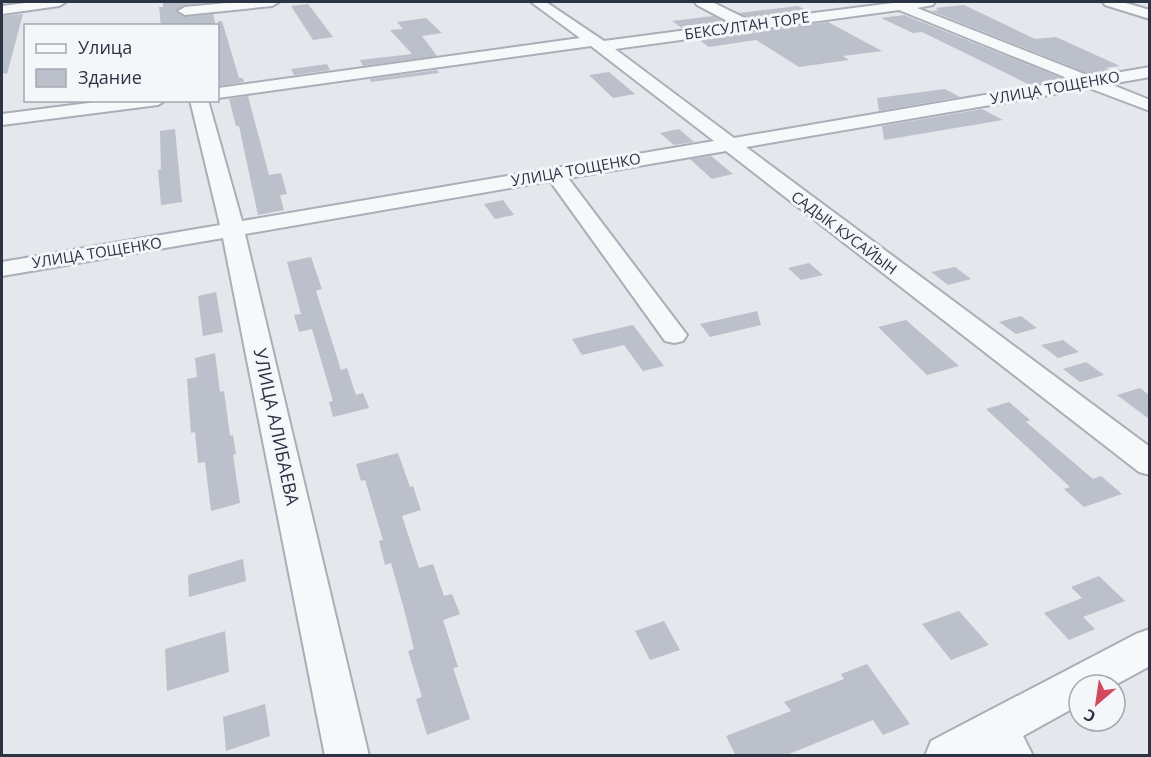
<svg xmlns="http://www.w3.org/2000/svg" width="1151" height="757" font-family="'Open Sans',sans-serif">
<style>
.building{fill:#bbc0ca}
.lines{fill:none;stroke-linecap:round;stroke-linejoin:round}
.minor-casing{stroke:#a9aeb7;stroke-width:4}
.minor{fill:#f7f8fa;fill-rule:evenodd}
.labels{text-anchor:middle;stroke-width:6;stroke-linejoin:round;paint-order:stroke}
.far-street-label{font-size:15px;fill:#2b3445;stroke:#f4f6f9}
.street-label{font-size:18px;fill:#2b3445;stroke:#f4f6f9}
</style>
<rect width="100%" height="100%" fill="#e4e7ec"/>
<g class="building">
<path d="M163,2H210L185,5L176,12L185,17L213,14L216,26H161L159,7H163Z"/>
<path d="M308,4L333,37L313,40L291,6Z"/>
<path d="M964,5L1035,39L1056,37L1120,66L1105,68L1112,71L1092,75L931,11L939,10L935,8Z"/>
<path d="M798,6L808,11L751,19L739,13Z"/>
<path d="M23,14L7,74L2,73V16Z"/>
<path d="M904,15L1064,79L1030,85L922,32L913,33L881,18Z"/>
<path d="M714,16L726,23L682,28L672,21Z"/>
<path d="M426,18L442,33L422,36L437,56L363,66L360,60L412,54L390,30L403,29L397,22Z"/>
<path d="M218,21H222L239,78H243L244,82L218,86Z"/>
<path d="M828,22L882,51L843,56L849,60L799,67L756,40L709,47L699,40Z"/>
<path d="M327,64L330,70L294,75L291,69Z"/>
<path d="M437,70L439,73L371,82L370,79Z"/>
<path d="M609,72L635,94L613,98L589,75Z"/>
<path d="M945,89L960,97L879,111L877,98Z"/>
<path d="M248,96L269,175L281,173L287,194L280,195L284,210L258,215L239,126H236L229,99Z"/>
<path d="M982,109L1003,120L884,140L882,126Z"/>
<path d="M175,129L182,202L161,205L158,170L161,169L160,131Z"/>
<path d="M679,129L694,142L674,145L660,133Z"/>
<path d="M711,156L733,174L712,179L690,159Z"/>
<path d="M503,200L514,215L495,219L484,204Z"/>
<path d="M311,257L322,289L316,291L341,370L347,368L356,395L363,393L369,408L333,417L329,402L333,401L312,329L299,332L294,315L301,314L287,262Z"/>
<path d="M809,263L823,275L801,280L788,268Z"/>
<path d="M955,267L971,279L948,285L931,272Z"/>
<path d="M216,292L223,332L203,336L198,296Z"/>
<path d="M757,311L761,325L710,337L700,324Z"/>
<path d="M1021,316L1037,328L1016,334L999,322Z"/>
<path d="M906,320L922,334L959,366L927,375L878,327Z"/>
<path d="M633,325L664,366L643,371L624,345L582,355L572,339Z"/>
<path d="M1063,340L1079,352L1058,358L1041,345Z"/>
<path d="M215,353L220,392L224,391L230,436L233,435L236,454L233,455L240,503L211,511L205,462L198,463L195,432L191,433L187,379L197,377L195,358Z"/>
<path d="M1086,362L1104,375L1080,382L1063,369Z"/>
<path d="M1140,388L1149,395V419L1117,395Z"/>
<path d="M1009,402L1030,420L1026,422L1093,479L1101,476L1122,494L1084,507L1064,489L1070,487L986,409Z"/>
<path d="M398,453L410,487L413,486L421,510L402,516L419,568L433,564L444,596L452,594L460,614L443,620L458,667L453,668L470,719L427,735L416,699L422,697L408,651L414,649L404,609L391,563L385,565L379,541L383,540L365,480L361,481L356,464Z"/>
<path d="M243,559L246,581L189,597L188,575Z"/>
<path d="M1099,576L1125,601L1083,617L1095,629L1069,640L1044,613L1082,598L1071,587Z"/>
<path d="M959,611L989,645L951,660L922,624Z"/>
<path d="M664,621L680,650L650,660L635,631Z"/>
<path d="M225,631L229,672L167,691L165,649Z"/>
<path d="M867,664L910,724L883,735L873,720L784,756H736L726,736L791,711L784,702L844,679L841,674Z"/>
<path d="M265,704L270,736L226,751L223,717Z"/>
</g>
<g class="lines">
<defs>
<g id="minor">
<path d="M33,2H66L59,6L2,14V6Z"/>
<path d="M237,2H279L272,6L185,15L178,11L185,7Z"/>
<path d="M531,2H546L604,41L733,24L697,5L695,2H712L751,21L901,2H935L933,5L917,8L1092,77L1150,67V77L1110,84L1150,100V111L1089,88L746,147L1150,447V475L1139,472L726,151L568,178L687,335L683,341L674,343L665,341L550,181L245,234L369,756H325L223,238L2,276V262L220,225L190,100H208L242,221L714,141L591,46L218,98V88L580,38ZM899,10L1072,80L734,138L615,49Z"/>
<path d="M1103,2H1122L1150,10V19L1105,5Z"/>
<path d="M112,100H166L158,105L2,125V114Z"/>
<path d="M1150,629V666L1115,685H1079V705L1023,736L1033,756H925L931,741L1136,634Z"/>
</g>
</defs>
<use href="#minor" class="minor-casing"/>
<use href="#minor" class="minor"/>
</g>
<g class="labels">
<g class="far-street-label">
<text transform="translate(747 26) rotate(-8)" y="5">БЕКСУЛТАН ТОРЕ</text>
<text transform="translate(1055 88) rotate(-10)" y="5">УЛИЦА ТОЩЕНКО</text>
<text transform="translate(576 170) rotate(-10)" y="5">УЛИЦА ТОЩЕНКО</text>
<text transform="translate(844 233) rotate(37)" y="5">САДЫК КУСАЙЫН</text>
<text transform="translate(97 253) rotate(-9)" y="5">УЛИЦА ТОЩЕНКО</text>
</g>
<g class="street-label">
<text transform="translate(276 427) rotate(78)" y="6">УЛИЦА АЛИБАЕВА</text>
</g>
</g>
<rect width="1151" height="757" fill="none" stroke="#2b3445" stroke-width="6"/>
<rect x="24" y="24" width="195" height="78" fill="#f4f6f9" stroke="#a4a8b1" stroke-width="1.5"/>
<rect x="36" y="44" width="30" height="9" fill="#f7f8fa" stroke="#a4a8b1" stroke-width="1.5"/>
<text x="78" y="54" font-size="18" fill="#2b3445">Улица</text>
<rect x="36" y="69" width="30" height="18" fill="#bbc0ca" stroke="#a4a8b1" stroke-width="1.5"/>
<text x="78" y="84" font-size="18" fill="#2b3445">Здание</text>
<g transform="translate(1097 703) rotate(209)"><circle r="28" fill="#f4f6f9" stroke="#a4a8b1" stroke-width="1.5"/>
<path d="M0-4.5L10 22L0 15L-10 22Z" fill="#d1495b"/>
<text y="-9" font-size="16" font-weight="bold" text-anchor="middle" fill="#2b3445">С</text>
</g>
</svg>
